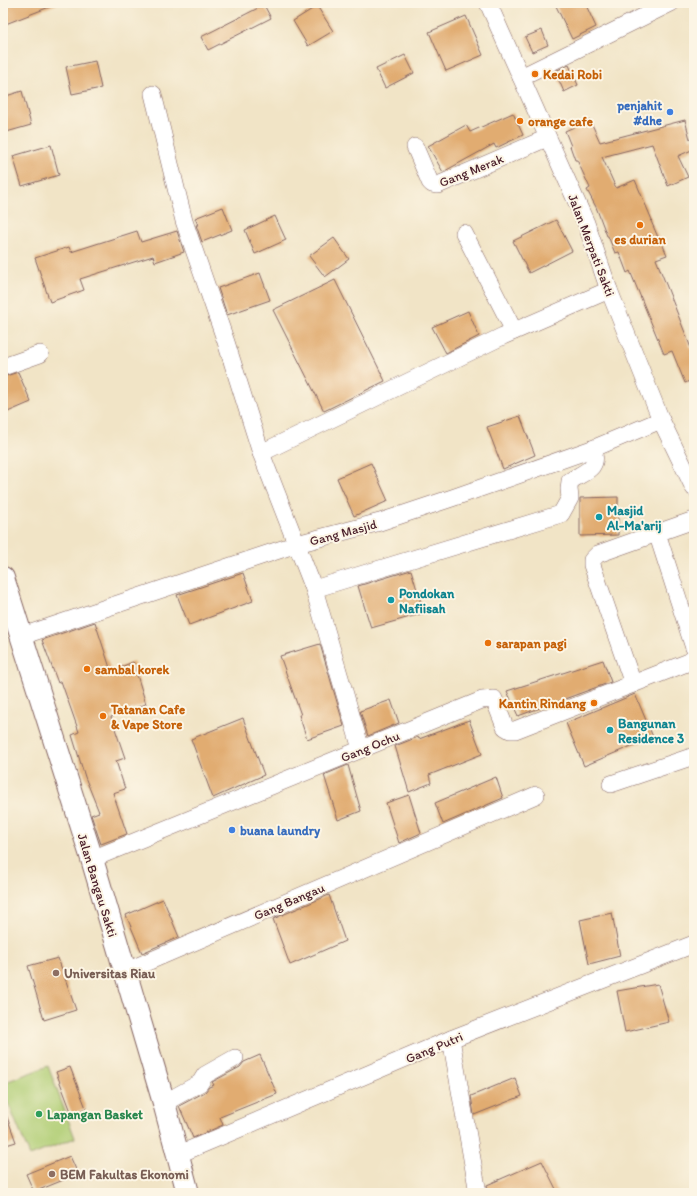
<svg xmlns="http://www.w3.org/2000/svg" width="697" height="1196" font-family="Itim,sans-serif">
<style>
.green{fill:#b0ce75;stroke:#7d7650}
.building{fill:#e1ac71}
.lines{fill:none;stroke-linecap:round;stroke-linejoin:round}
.street-casing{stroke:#846461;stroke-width:18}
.secondary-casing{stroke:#846461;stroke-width:24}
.street{stroke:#fff;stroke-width:17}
.secondary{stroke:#fff;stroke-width:22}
.food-dot{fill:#e8710a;stroke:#fcf5e5;stroke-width:1.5}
.shop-dot{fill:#3f7fe0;stroke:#fcf5e5;stroke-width:1.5}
.culture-dot{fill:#0f9aa8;stroke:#fcf5e5;stroke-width:1.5}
.education-dot{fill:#8d6e63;stroke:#fcf5e5;stroke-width:1.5}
.leisure-dot{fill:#2e9e5b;stroke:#fcf5e5;stroke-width:1.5}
.labels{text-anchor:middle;stroke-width:4;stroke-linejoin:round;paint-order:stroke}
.food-label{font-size:13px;font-weight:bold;fill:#c56008;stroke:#fcf5e5;text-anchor:start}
.shop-label{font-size:13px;font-weight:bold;fill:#366cbe;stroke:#fcf5e5;text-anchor:end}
.street-label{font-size:13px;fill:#4a1f2b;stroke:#fcf5e5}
.culture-label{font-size:13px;font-weight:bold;fill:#0d838f;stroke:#fcf5e5;text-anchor:start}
.education-label{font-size:13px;font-weight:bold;fill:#785e54;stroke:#fcf5e5;text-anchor:start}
.leisure-label{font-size:13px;font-weight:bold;fill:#27864d;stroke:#fcf5e5;text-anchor:start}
</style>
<rect width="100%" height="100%" fill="#fcf5e5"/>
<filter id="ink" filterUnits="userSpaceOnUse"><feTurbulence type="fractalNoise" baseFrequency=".025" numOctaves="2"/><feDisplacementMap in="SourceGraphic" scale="8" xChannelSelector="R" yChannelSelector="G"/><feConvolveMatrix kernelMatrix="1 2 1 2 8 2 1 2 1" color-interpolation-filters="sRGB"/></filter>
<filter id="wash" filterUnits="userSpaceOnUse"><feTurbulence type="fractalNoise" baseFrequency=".012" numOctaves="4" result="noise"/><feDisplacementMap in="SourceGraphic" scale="16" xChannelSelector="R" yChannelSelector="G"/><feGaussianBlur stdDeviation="0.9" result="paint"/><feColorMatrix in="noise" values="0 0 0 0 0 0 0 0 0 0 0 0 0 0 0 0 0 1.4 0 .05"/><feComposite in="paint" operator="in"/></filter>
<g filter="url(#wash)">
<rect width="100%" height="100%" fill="#f1e4c6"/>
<path class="green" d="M48,1066L75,1138L30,1156L3,1091V1083Z"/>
<g id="blocks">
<g class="building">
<path d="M3,3H57V4L3,25Z"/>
<path d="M562,3H585L596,27L572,39L556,6Z"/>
<path d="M264,5L271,18L208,50L201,37Z"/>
<path d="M317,6L333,31L308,46L293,21Z"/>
<path d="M466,16L483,55L446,71L429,32Z"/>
<path d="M542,30L548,45L532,52L525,37Z"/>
<path d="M405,55L414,73L385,88L376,69Z"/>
<path d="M95,61L101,88L72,94L66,67Z"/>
<path d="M569,65L578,85L564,92L555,71Z"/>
<path d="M22,91L31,125L3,133V97Z"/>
<path d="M513,113L523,135L496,148L494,144L443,172L428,146L466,125L470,132Z"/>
<path d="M590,120L600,142L685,120L690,139L694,137V149L678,156L688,177L668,186L652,144L602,157L616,188L635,180L652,220L651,221L660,242L661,241L667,255L656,259L691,348L694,346V379L685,383L672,351L664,354L630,271L627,273L619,252L615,253L608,236H607L596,207L587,190L590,188L577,160H575L570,146H571L565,131Z"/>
<path d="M51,145L59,175L22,186L13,156Z"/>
<path d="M223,207L232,230L202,242L196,225H198L195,218Z"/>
<path d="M275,216L286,240L255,254L245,230Z"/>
<path d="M556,220L572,251L529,273L513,241Z"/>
<path d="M137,231L141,242L177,231L184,252L155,262L153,256L80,279L84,290L50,302L35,258L69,247L71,252Z"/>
<path d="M334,238L349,259L325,277L309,256Z"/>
<path d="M260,273L270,300L227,315L218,288Z"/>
<path d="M335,280L385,381L324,411L273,310Z"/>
<path d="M468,311L479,336L446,353L432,327Z"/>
<path d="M18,372L31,402L3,414V377Z"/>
<path d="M520,416L535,455L503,469L487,427Z"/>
<path d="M371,463L388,501L354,516L337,478Z"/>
<path d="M618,497V535L580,536V498Z"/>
<path d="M411,570L424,613L371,628L358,586Z"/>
<path d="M243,573L253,601L189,625L177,595Z"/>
<path d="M95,622L111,671L133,662L146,704L111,717L125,758L116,761L125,789L113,793L127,834L101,844L91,815L99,812L85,777L72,735L79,732L61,681L58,683L42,640Z"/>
<path d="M320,644L344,726L307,739L299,715H301L280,656Z"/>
<path d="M603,660L611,682L518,716L507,691Z"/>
<path d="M635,694L653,737L584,766L566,723Z"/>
<path d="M391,700L399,723L368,736L360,711Z"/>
<path d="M243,718L264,775L213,798L191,739Z"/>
<path d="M469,720L482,754L429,775L431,783L409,792L395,746L418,737L419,739Z"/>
<path d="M348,765L361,811L338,820L324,775Z"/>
<path d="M496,777L503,798L443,824L435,803Z"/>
<path d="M409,795L421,833L399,843L386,803Z"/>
<path d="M329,895L345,941L290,965L273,919Z"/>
<path d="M163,899L179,937L142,953L126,915Z"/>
<path d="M612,913L620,956L589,964L580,920Z"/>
<path d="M58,958L76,1010L44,1020L28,966Z"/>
<path d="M658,984L669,1022L625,1032L617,991Z"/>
<path d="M260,1055L277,1094L220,1117L223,1125L193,1138L179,1106L205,1092L209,1087L214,1085L212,1082L240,1067L244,1062Z"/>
<path d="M70,1067L86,1108L72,1114L56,1072Z"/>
<path d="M515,1078L522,1096L474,1115L471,1096Z"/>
<path d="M3,1109H4L16,1142L3,1146Z"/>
<path d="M70,1156L78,1174L34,1192L26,1174Z"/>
<path d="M542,1161L558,1193H488L487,1185Z"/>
</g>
</g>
</g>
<g filter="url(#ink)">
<use href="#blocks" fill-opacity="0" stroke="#846461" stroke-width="1"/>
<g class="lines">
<defs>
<g id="street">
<path d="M488,3L586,223L609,290L661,420L694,488"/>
<path d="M521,77L671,3"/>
<path d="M153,94L184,221L226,342L261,453L314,589L361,749"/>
<path d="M415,147L430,182L432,184L438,185L547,138"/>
<path d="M464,233L514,331"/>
<path d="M3,367L40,354"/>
<path d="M261,453L503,336L609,290"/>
<path d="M694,520L657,533L694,648"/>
<path d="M314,589L561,514L570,498L569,489L570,481C584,472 601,468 592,449"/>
<path d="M22,636L297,544L380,522L452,498L592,449L661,420"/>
<path d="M633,684L592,565V560L598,554L657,533"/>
<path d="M611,784L694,756"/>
<path d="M92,859L482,700L494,699L505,727L510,730H515L689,662L694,658"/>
<path d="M124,972L536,795"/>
<path d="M451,1039L478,1193"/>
<path d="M164,1103L200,1083L205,1075L235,1058"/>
<path d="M177,1155L451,1039L694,944"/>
</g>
<path id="secondary" d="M3,578L92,859L164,1103L188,1193"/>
</defs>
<use href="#street" class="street-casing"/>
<use href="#secondary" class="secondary-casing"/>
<use href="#street" class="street"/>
<use href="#secondary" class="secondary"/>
</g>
</g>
<g class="food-dot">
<circle cx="535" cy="74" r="4"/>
<circle cx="520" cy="121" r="4"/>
<circle cx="640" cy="225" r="4"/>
<circle cx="488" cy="643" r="4"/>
<circle cx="87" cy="669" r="4"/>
<circle cx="594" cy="703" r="4"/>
<circle cx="103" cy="716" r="4"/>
</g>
<g class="shop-dot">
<circle cx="670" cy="112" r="4"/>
<circle cx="232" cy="830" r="4"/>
</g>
<g class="culture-dot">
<circle cx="599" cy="517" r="4"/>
<circle cx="391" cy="600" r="4"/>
<circle cx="610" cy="730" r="4"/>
</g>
<g class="education-dot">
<circle cx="56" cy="973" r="4"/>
<circle cx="52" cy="1174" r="4"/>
</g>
<circle class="leisure-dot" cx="39" cy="1114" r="4"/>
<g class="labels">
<g class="food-label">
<text x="543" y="79">Kedai Robi</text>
<text x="528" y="126">orange cafe</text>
<text x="640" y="244" text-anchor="middle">es durian</text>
<text x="496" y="648">sarapan pagi</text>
<text x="95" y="674">sambal korek</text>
<text x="586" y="708" text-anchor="end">Kantin Rindang</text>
<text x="111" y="714">Tatanan Cafe<tspan x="111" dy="15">&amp; Vape Store</tspan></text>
</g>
<g class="shop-label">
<text x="662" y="110">penjahit<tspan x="662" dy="15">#dhe</tspan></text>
<text x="240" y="835" text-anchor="start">buana laundry</text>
</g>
<g class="street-label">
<text transform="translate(471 170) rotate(-22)" y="5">Gang Merak</text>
<text transform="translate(592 245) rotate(69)" y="5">Jalan Merpati Sakti</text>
<text transform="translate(343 532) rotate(-15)" y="5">Gang Masjid</text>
<text transform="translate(370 746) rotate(-22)" y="5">Gang Ochu</text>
<text transform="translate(98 885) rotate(73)" y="5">Jalan Bangau Sakti</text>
<text transform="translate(289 901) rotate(-23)" y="5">Gang Bangau</text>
<text transform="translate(434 1047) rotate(-23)" y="5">Gang Putri</text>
</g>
<g class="culture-label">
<text x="607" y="515">Masjid<tspan x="607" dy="15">Al-Ma'arij</tspan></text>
<text x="399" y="598">Pondokan<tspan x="399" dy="15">Nafiisah</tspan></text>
<text x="618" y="728">Bangunan<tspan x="618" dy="15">Residence 3</tspan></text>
</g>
<g class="education-label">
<text x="64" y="978">Universitas Riau</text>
<text x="60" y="1179">BEM Fakultas Ekonomi</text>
</g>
<g class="leisure-label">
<text x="47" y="1119">Lapangan Basket</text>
</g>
</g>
<rect width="697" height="1196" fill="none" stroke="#fcf5e5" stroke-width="16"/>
</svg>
